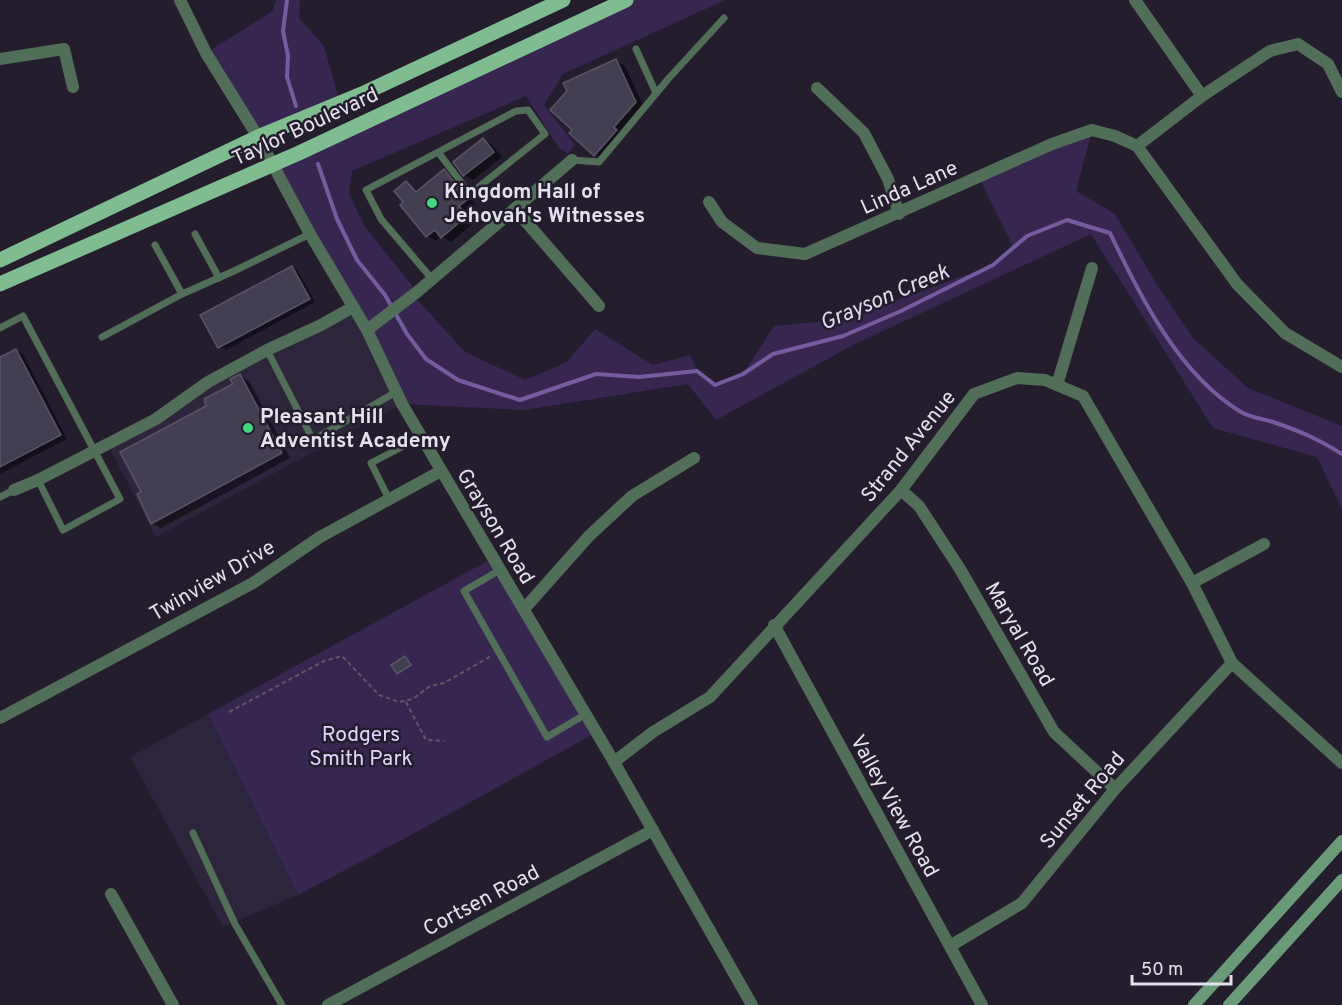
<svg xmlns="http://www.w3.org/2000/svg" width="1342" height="1005" font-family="Overpass,sans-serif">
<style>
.built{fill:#2d253b}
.green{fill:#372750}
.shadow{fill:#0007}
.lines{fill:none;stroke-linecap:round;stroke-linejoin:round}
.stream{stroke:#755b9f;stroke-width:4}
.building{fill:#443e51;stroke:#5a5467;stroke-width:1.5}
.path{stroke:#5d5867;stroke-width:2;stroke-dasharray:4.5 3;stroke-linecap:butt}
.service{stroke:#516e58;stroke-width:7}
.minor{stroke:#516e58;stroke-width:12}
.tertiary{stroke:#516e58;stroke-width:12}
.secondary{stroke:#6b9a78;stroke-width:12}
.primary{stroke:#7fbd90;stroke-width:15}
.poi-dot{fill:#41d77c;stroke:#231d2e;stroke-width:2}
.labels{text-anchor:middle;stroke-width:5;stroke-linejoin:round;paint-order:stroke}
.street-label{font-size:21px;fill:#e4e0ec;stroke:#231d2e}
.poi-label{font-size:21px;font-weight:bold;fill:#e4e0ec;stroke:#231d2e;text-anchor:start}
.park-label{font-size:21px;fill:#e2d5fd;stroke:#231d2e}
.water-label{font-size:22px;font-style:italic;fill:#e2dcef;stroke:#231d2e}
</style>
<rect width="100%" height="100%" fill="#231d2e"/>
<g class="built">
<path d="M353,307L402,404L156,537L111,451L113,441L208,382Z"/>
<path d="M208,714L298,895L223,927L130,757Z"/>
</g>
<g class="green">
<path d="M276,0H300L299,18L324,46L340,103L258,137L206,53L273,11Z"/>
<path d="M626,0H725L563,74L544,105L575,145L568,154L559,148L526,96L352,171L349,194L365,227L417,292L413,295L465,352L525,380L567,362L595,329L653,365L690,355L698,371L715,385L743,374L774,326L846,319L993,265L1013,247L979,177L1092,130L1076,191L1115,214L1157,285L1193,338L1248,388L1342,426V509L1317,457L1213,428L1091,234L853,345L716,420L688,384L524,410L402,404L272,165Z"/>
<path d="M493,558L597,732L411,835L298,895L208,714Z"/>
</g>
<g class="shadow">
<path d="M616,61L625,66L644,107L604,160L595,154Z"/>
<path d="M483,140L492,145L502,157L473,180L464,175Z"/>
<path d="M444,171L453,176L476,205L467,212L475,222L451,242L441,236L436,241L427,236L405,202L407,183L419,192Z"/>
<path d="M292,267L298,271L315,302L226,350L219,346Z"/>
<path d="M16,350L23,354L67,439L0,474V359Z"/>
<path d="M240,376L249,381L290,458L161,528L152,523L143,493L208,406L235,385Z"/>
</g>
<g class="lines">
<g class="stream">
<path d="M287,0L283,31L288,56L287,77L296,106"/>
<path d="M318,164L337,219L357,260L385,295L407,334L426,359L458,380L520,400L596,374L639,377L697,371L715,385L743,374L773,354L843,336L901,311L993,265L1027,236L1067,220L1110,233C1141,297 1178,374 1241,412C1251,418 1265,419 1276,423C1302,432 1318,439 1342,454"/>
</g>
</g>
<g class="building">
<path d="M616,59L636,102L614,127L617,130L594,156L569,133L572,130L550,110L567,91L563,83Z"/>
<path d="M483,138L494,152L463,176L453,162Z"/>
<path d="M444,169L468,199L459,206L467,216L441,238L435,230L426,237L400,205L403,202L394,191L406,181L416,192Z"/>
<path d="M292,266L310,299L218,348L200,315Z"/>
<path d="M16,349L61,435L0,467V357Z"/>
<path d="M240,374L282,453L151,524L137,494L141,492L120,452L206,406L204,399L233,384L230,379Z"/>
<path d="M405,656L411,665L397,674L391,665Z"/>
</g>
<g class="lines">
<g class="path">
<path d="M406,702L426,740L444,741"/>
<path d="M229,712L324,661L342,656L379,695L399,702L413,699L430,686L444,683L491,656"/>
</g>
<g class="service">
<path d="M636,49L656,93"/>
<path d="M572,160L599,162L669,78L724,18"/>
<path d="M195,234L219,278"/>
<path d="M155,245L182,294L234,271L310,234"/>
<path d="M432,279L381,219L366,190L516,111L528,110L545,134L470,194L438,152"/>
<path d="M0,328L23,316L120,499L63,530L38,480"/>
<path d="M102,337L182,294"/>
<path d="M267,350L313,440L396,392"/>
<path d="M0,497L14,490"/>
<path d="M389,499L371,463L421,437"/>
<path d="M500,570L464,591L547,737L586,714"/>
<path d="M193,833L235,924L282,1005"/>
</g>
<g class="minor">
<path d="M1135,0L1202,96"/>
<path d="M0,59L64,49L73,87"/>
<path d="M817,88L864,133L888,179L899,214"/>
<path d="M1342,92L1328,64L1298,44L1270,51L1202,96L1137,146L1237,284L1285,333L1342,367"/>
<path d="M709,202L722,222L757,248L805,254L1052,144L1092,130L1115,136L1137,146"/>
<path d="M515,209L599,306"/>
<path d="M367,330L417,292L572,160"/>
<path d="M1057,385L1092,268"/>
<path d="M14,490L38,480L156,419L208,382L267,350L321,325L353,307"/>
<path d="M901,490L919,506L960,569L1054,732L1115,789"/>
<path d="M1192,583L1264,544"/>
<path d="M524,609L589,536L632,496L694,458"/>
<path d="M774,625L982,1005"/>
<path d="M0,718L253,583L320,537L441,471"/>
<path d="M614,762L653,732L710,697L901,490L974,394L1017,378L1045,380L1083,396L1192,583L1232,663L1342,763"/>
<path d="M111,894L173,1005"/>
<path d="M950,946L1022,903L1115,789L1232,663"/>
<path d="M328,1005L653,830"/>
</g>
<path class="tertiary" d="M180,0L206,53L258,137L310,234L367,330L402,404L614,762L752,1005"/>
<g class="secondary">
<path d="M1194,1005L1342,841"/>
<path d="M1229,1005L1342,880"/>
</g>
<g class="primary">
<path d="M0,260L258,137L362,94L563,0"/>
<path d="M0,284L299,153L626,0"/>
</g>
</g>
<g class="poi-dot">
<circle cx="432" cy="203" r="6"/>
<circle cx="248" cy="428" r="6"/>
</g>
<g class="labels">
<g class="street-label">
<text transform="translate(305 126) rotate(-25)" y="7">Taylor Boulevard</text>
<text transform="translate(909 187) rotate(-24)" y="7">Linda Lane</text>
<text transform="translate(908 446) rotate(-51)" y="7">Strand Avenue</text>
<text transform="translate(496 526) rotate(59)" y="7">Grayson Road</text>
<text transform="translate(212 580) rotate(-30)" y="7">Twinview Drive</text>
<text transform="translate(1020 634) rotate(60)" y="7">Maryal Road</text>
<text transform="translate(1082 800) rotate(-50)" y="7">Sunset Road</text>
<text transform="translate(895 806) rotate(61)" y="7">Valley View Road</text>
<text transform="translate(481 900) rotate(-28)" y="7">Cortsen Road</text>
</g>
<g class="poi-label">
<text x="444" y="198">Kingdom Hall of<tspan x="444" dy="24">Jehovah's Witnesses</tspan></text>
<text x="260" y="423">Pleasant Hill<tspan x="260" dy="24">Adventist Academy</tspan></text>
</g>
<g class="park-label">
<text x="361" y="741">Rodgers<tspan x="361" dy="24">Smith Park</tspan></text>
</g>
<g class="water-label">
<text transform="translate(884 296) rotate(-23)" y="8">Grayson Creek</text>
</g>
</g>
<path d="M1132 975v9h99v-9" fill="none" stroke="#e4e0ec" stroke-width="3"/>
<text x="1141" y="975" font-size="18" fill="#e4e0ec" stroke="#231d2e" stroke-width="4.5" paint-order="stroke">50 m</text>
</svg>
